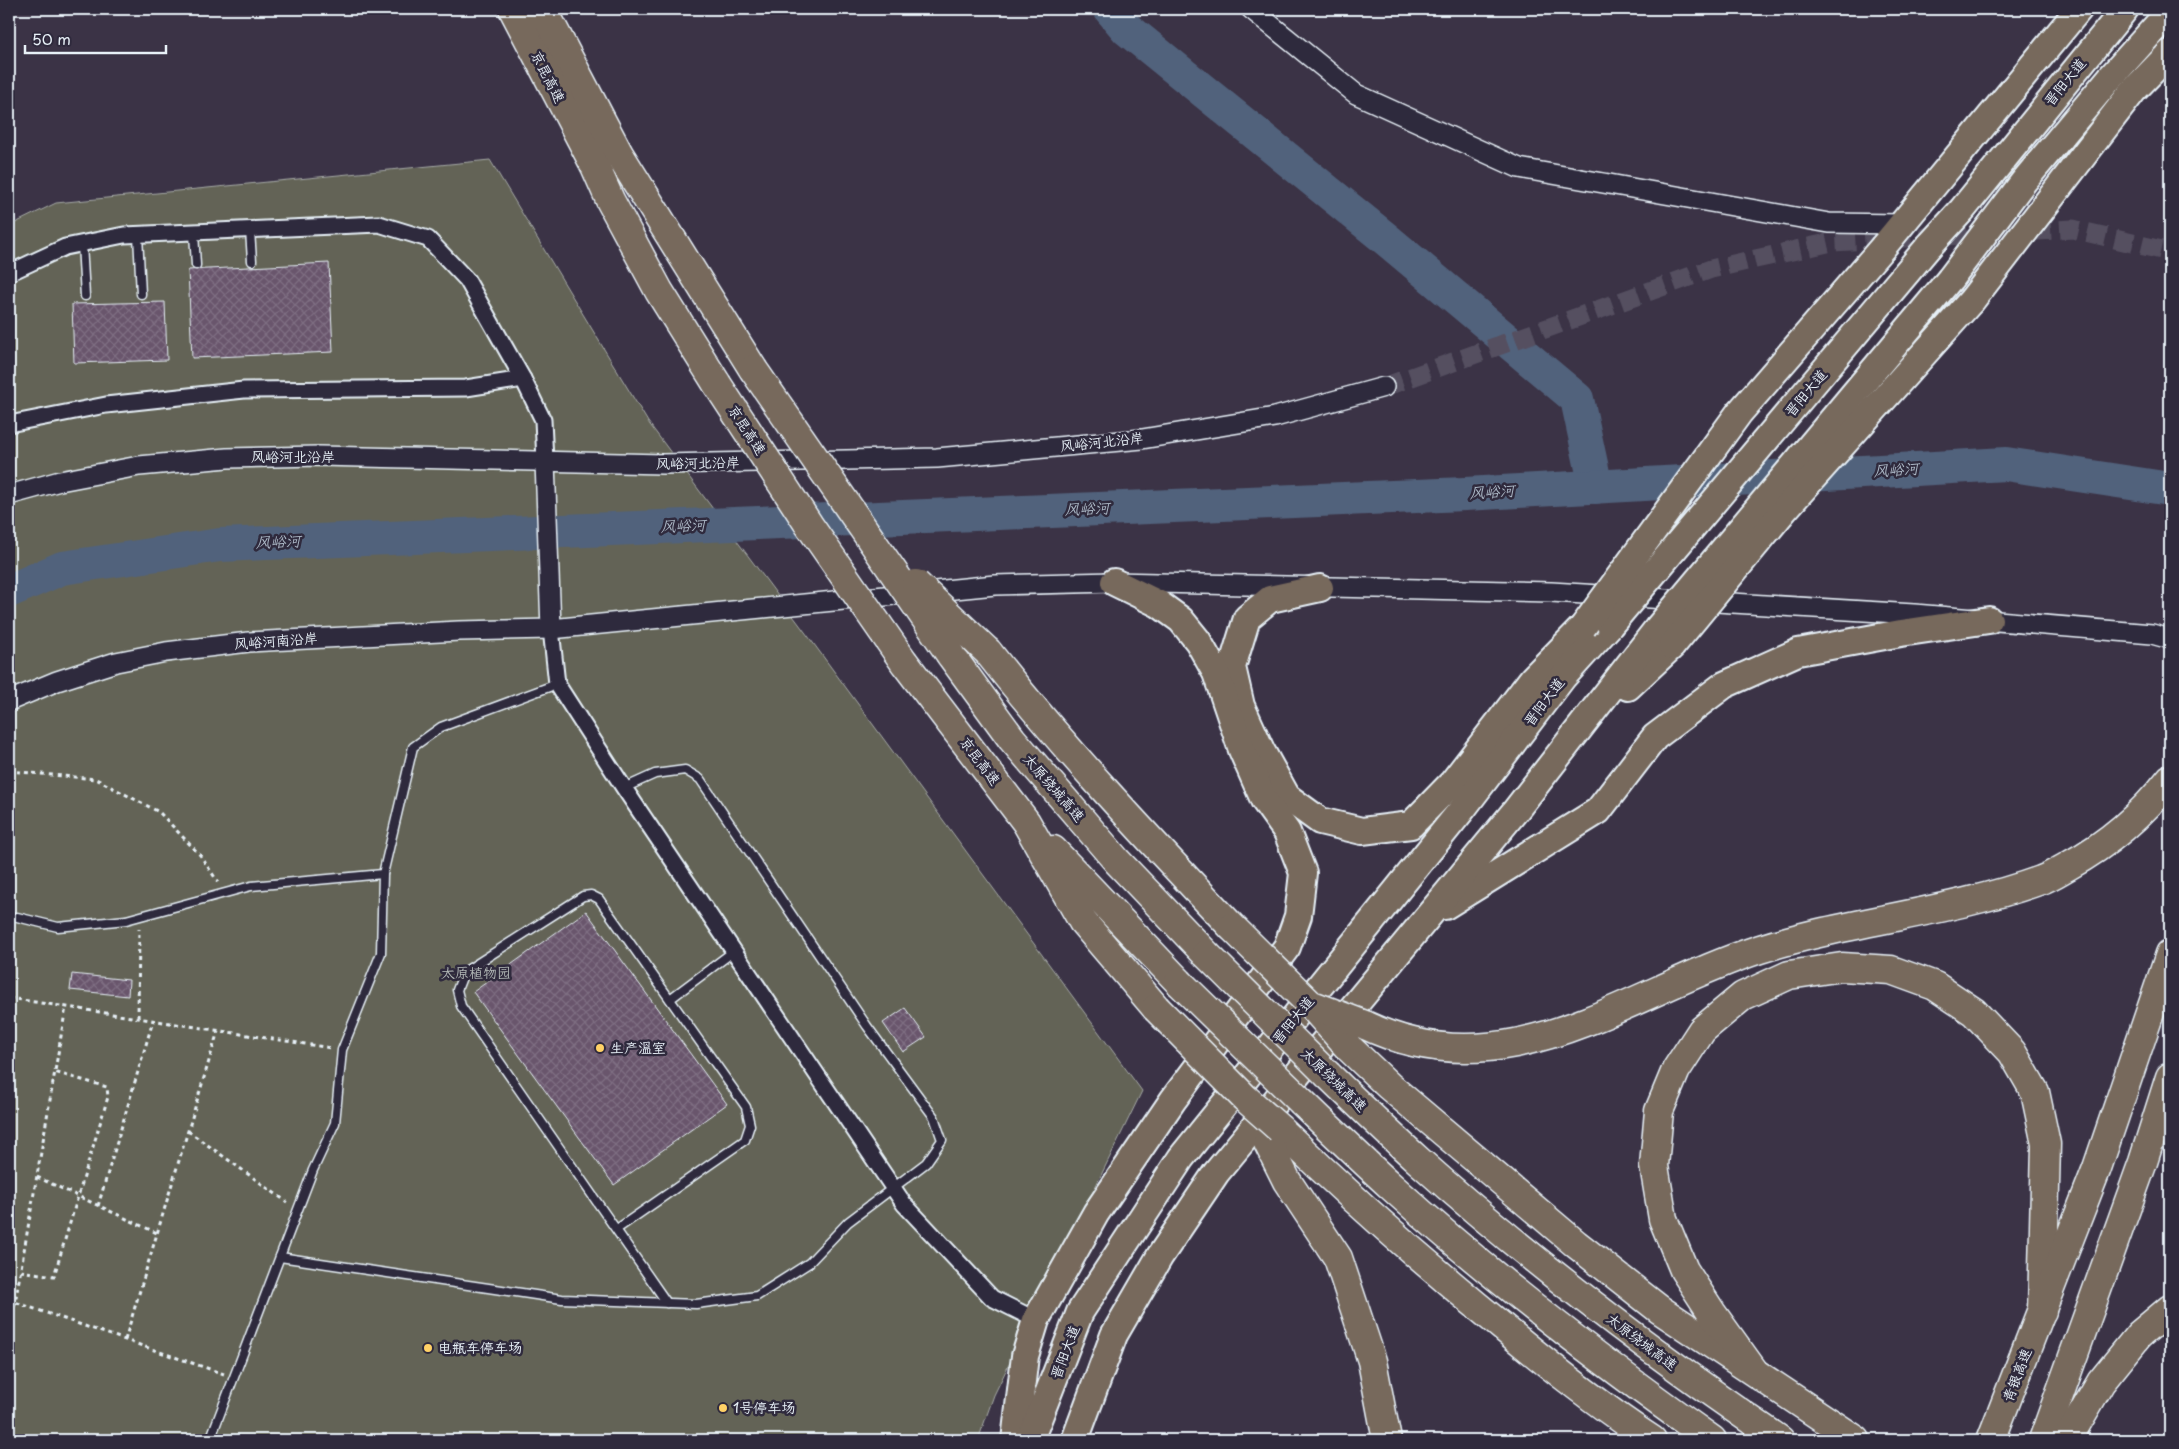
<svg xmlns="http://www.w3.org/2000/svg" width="2179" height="1449" font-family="'Playpen Sans','LXGW WenKai TC',sans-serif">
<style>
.green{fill:#636456;stroke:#a6aaa7}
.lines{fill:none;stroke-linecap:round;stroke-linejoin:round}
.river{stroke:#51627c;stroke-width:34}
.building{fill:url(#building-cross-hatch);stroke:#e8f1f8}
.tertiary-tunnel{stroke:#555061;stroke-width:19;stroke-dasharray:19 9;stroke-linecap:butt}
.service-casing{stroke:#e8f1f8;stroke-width:11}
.minor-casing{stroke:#e8f1f8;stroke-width:19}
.tertiary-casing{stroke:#e8f1f8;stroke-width:22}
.trunk-casing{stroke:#e8f1f8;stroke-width:30}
.motorway-casing{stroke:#e8f1f8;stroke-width:31}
.path{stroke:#e8f1f8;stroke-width:3;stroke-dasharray:4 4;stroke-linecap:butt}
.service{stroke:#2f2a3d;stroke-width:8}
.minor{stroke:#2f2a3d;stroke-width:15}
.tertiary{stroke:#2f2a3d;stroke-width:19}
.trunk{stroke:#77695c;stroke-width:26}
.motorway{stroke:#77695c;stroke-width:28}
.trunk-bridge-casing{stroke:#e8f1f8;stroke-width:30;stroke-linecap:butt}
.motorway-bridge-casing{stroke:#e8f1f8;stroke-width:31;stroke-linecap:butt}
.trunk-bridge{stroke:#77695c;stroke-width:26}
.motorway-bridge{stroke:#77695c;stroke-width:28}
.poi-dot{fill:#ffd166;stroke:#2f2a3d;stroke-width:2}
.labels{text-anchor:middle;stroke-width:5;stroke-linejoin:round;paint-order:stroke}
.street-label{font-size:14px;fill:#e8f1f8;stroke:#2f2a3d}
.park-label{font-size:14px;fill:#b3b9b7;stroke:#2f2a3d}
.poi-label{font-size:14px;fill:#e8f1f8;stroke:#2f2a3d;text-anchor:start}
.water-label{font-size:15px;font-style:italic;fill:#acb8c6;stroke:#2f2a3d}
</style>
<defs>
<pattern id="building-cross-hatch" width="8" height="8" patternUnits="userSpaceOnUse" patternTransform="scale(1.25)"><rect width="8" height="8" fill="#69556c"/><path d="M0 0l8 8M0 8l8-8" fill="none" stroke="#7e6e82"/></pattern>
</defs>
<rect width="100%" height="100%" fill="#3b3346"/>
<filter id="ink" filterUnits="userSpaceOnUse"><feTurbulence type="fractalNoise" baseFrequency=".02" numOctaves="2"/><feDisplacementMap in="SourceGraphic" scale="10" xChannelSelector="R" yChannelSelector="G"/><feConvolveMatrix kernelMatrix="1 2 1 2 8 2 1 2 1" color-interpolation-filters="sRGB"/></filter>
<g filter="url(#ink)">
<path class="green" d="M490,160L648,422L808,636L1142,1091L994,1395L978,1440H9V226L56,203Z"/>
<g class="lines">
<g class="river">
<path d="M1110,9L1127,29L1386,239L1577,399L1596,487"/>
<path d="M9,591L62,568L220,545L1465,494L2006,464L2170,489"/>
</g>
</g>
<g class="building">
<path d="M329,263L333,352L192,358L188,270Z"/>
<path d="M165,302L167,360L74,363L72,304Z"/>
<path d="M586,911L727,1104L614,1185L473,992Z"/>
<path d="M72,974L129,980L128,996L70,990Z"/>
<path d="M905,1008L926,1037L903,1052L883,1023Z"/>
</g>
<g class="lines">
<path class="tertiary-tunnel" d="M1384,387L1711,269L1832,242L2073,229L2170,252"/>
<defs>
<g id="service">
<path d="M250,230L252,261"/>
<path d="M194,233L196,265"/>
<path d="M138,235L141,294"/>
<path d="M82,244L85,296"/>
<path d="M17,917L58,927L126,920L251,886L383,874"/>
<path d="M670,999L734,951"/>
<path d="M617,1229L745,1140L750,1125L746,1107L599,899L591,895L583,896L464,972L457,990L461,1006L667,1303"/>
<path d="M280,1257L562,1299L696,1304L757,1296L809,1263L848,1222L926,1163L942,1140L934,1117L867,1026L700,779L685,770L655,774L624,788"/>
<path d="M210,1440L313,1170L335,1123L342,1050L381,953L383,874L413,747L441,727L557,684"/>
</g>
<g id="minor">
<path d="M9,273L65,247L124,235L379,224L428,239L467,280L523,379L543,420L545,461"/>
<path d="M9,424L106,405L244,390L466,388L523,379"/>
<path d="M551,629L557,684L624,788L904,1204L992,1298L1036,1320"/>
</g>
<g id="tertiary">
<path d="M1251,9L1356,94L1519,168L1829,223L1901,224"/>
<path d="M545,461L551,629"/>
<path d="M9,495L60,481L139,466L227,458L319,456L663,464L937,458L1142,439L1275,417L1384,387"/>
<path d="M9,701L57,681L116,662L166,652L249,642L459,631L551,629L995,585L1114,582L1551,592L1914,614L2152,634L2170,639"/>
</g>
<g id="trunk">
<path d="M1929,246L1962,210L2125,9"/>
<path d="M1883,247L2079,9"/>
<path d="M1950,279L2024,181L2110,78L2170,11"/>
<path d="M1972,300L2133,91L2170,53"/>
<path d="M1320,588L1270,599L1247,618L1232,667L1241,706L1261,750L1287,797L1320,821L1362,831L1411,825L1453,782L1533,678L1583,627"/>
<path d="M1628,687L1672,646"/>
<path d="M1445,906L1598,811L1655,737L1724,685L1798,652L1901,633L1989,620"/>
<path d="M1015,1440L1025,1356L1036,1320L1096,1213L1173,1100L1287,947L1298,916L1303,873L1287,832L1264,800L1242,750L1216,673L1198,641L1181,620L1159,604L1114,582"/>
<path d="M1030,1440L1080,1312L1181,1158L1464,807L1563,677L1610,625"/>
<path d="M1075,1440L1114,1335L1160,1256L1216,1173L1516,810L1657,629"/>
</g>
<g id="motorway">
<path d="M513,9L595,166L610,200L659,291L717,384"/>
<path d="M543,9L619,154L753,369"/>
<path d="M988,652C1064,749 1148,838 1232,927"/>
<path d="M950,654L1012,739L1117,861L1206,954"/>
<path d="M904,662L1026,822L1083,922L1156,1008"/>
<path d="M1053,850L1179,982"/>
<path d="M1365,1025C1508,1094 1629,991 1760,949C1852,920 1950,913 2041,880C2050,877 2059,871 2068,866C2108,844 2142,815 2170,779"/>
<path d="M1348,1047L1389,1086L1576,1244L1659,1309L1856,1440"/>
<path d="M1328,1075C1358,1104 1388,1133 1419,1161C1532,1262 1655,1355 1780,1440"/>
<path d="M1302,1102C1332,1131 1362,1160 1393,1188C1493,1279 1602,1362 1712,1440"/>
<path d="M1280,1129C1354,1201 1430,1268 1510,1333C1556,1371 1602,1407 1652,1440"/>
<path d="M1268,1143L1287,1181L1338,1258L1372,1361L1387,1440"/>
<path d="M1753,1370L1712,1313L1684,1270L1663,1219L1654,1166L1659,1111L1676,1070L1702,1030L1743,996L1789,975L1842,967L1891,970L1935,986L1974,1012L2012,1052L2035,1092L2046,1144L2042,1311"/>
<path d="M1991,1440L2097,1168L2170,954"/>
<path d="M2043,1440L2143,1162L2170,1077"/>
<path d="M2067,1440L2101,1382L2139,1335L2170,1309"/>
</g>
</defs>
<use href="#service" class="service-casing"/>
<use href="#minor" class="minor-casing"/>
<use href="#tertiary" class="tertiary-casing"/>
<use href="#trunk" class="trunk-casing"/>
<use href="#motorway" class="motorway-casing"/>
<g class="path">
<path d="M9,771L96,779L159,812L200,855L218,882"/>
<path d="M9,998L331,1048"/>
<path d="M138,1018L139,929"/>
<path d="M188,1131L287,1202"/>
<path d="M37,1177L157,1233"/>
<path d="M98,1206L153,1021"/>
<path d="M20,1271L54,1276L108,1097L107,1087L54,1072"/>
<path d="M9,1288L17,1289"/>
<path d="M9,1300L224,1374"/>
<path d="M9,1338L66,1007"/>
<path d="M125,1340L218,1031"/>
</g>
<use href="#service" class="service"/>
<use href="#minor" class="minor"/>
<use href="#tertiary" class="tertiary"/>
<use href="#trunk" class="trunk"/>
<use href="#motorway" class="motorway"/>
<defs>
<g id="trunk-bridge">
<path d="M1610,625L1929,246"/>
<path d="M1583,627L1739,413L1883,247"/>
<path d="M1657,629L1950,279"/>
<path d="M1672,646L1786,508L1972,300"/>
</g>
<g id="motorway-bridge">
<path d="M753,369L950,654"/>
<path d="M717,384L809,525L904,662"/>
<path d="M916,584L988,652"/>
<path d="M1232,927L1311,1005L1348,1047"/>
<path d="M1206,954L1328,1075"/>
<path d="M1179,982L1302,1102"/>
<path d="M1315,1006L1365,1025"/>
<path d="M1156,1008L1245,1098L1280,1129"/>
</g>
</defs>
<use href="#trunk-bridge" class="trunk-bridge-casing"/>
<use href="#motorway-bridge" class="motorway-bridge-casing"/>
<use href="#trunk-bridge" class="trunk-bridge"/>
<use href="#motorway-bridge" class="motorway-bridge"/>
</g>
</g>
<g class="poi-dot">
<circle cx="600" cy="1048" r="5"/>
<circle cx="428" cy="1348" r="5"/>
<circle cx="723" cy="1408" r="5"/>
</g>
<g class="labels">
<g class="street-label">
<text transform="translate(548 77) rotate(63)" y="5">京昆高速</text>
<text transform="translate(2065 82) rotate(-51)" y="5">晋阳大道</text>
<text transform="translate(1806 393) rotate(-50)" y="5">晋阳大道</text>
<text transform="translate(747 430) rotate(57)" y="5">京昆高速</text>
<text transform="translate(1102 442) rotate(-6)" y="5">风峪河北沿岸</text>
<text x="293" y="462">风峪河北沿岸</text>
<text transform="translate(698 463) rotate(-1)" y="5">风峪河北沿岸</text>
<text transform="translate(276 641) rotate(-4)" y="5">风峪河南沿岸</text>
<text transform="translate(1544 702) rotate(-53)" y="5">晋阳大道</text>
<text transform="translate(980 761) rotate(53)" y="5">京昆高速</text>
<text transform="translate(1054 788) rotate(49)" y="5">太原绕城高速</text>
<text transform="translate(1293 1020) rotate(-51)" y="5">晋阳大道</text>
<text transform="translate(1334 1080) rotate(44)" y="5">太原绕城高速</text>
<text transform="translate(1642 1342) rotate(37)" y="5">太原绕城高速</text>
<text transform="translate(1065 1352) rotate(-69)" y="5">晋阳大道</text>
<text transform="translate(2017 1375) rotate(-69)" y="5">青银高速</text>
</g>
<g class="park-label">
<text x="476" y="978">太原植物园</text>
</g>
<g class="poi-label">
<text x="610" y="1053">生产温室</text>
<text x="438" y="1353">电瓶车停车场</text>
<text x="733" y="1413">1号停车场</text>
</g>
<g class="water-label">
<text transform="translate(1896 470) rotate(-3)" y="5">风峪河</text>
<text transform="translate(1492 492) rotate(-3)" y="5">风峪河</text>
<text transform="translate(1087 509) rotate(-2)" y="5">风峪河</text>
<text transform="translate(683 526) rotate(-2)" y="5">风峪河</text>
<text transform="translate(278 542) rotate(-2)" y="5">风峪河</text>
</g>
</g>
<rect width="2179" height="1449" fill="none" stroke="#2f2a3d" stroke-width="30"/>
<rect x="15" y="15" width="2149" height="1419" fill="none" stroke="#e8f1f8" stroke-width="2" filter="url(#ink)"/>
<path d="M25 45v8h141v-8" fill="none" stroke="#e8f1f8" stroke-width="2.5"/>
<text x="32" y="45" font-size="15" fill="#e8f1f8" stroke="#2f2a3d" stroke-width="4" paint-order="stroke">50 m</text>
</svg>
